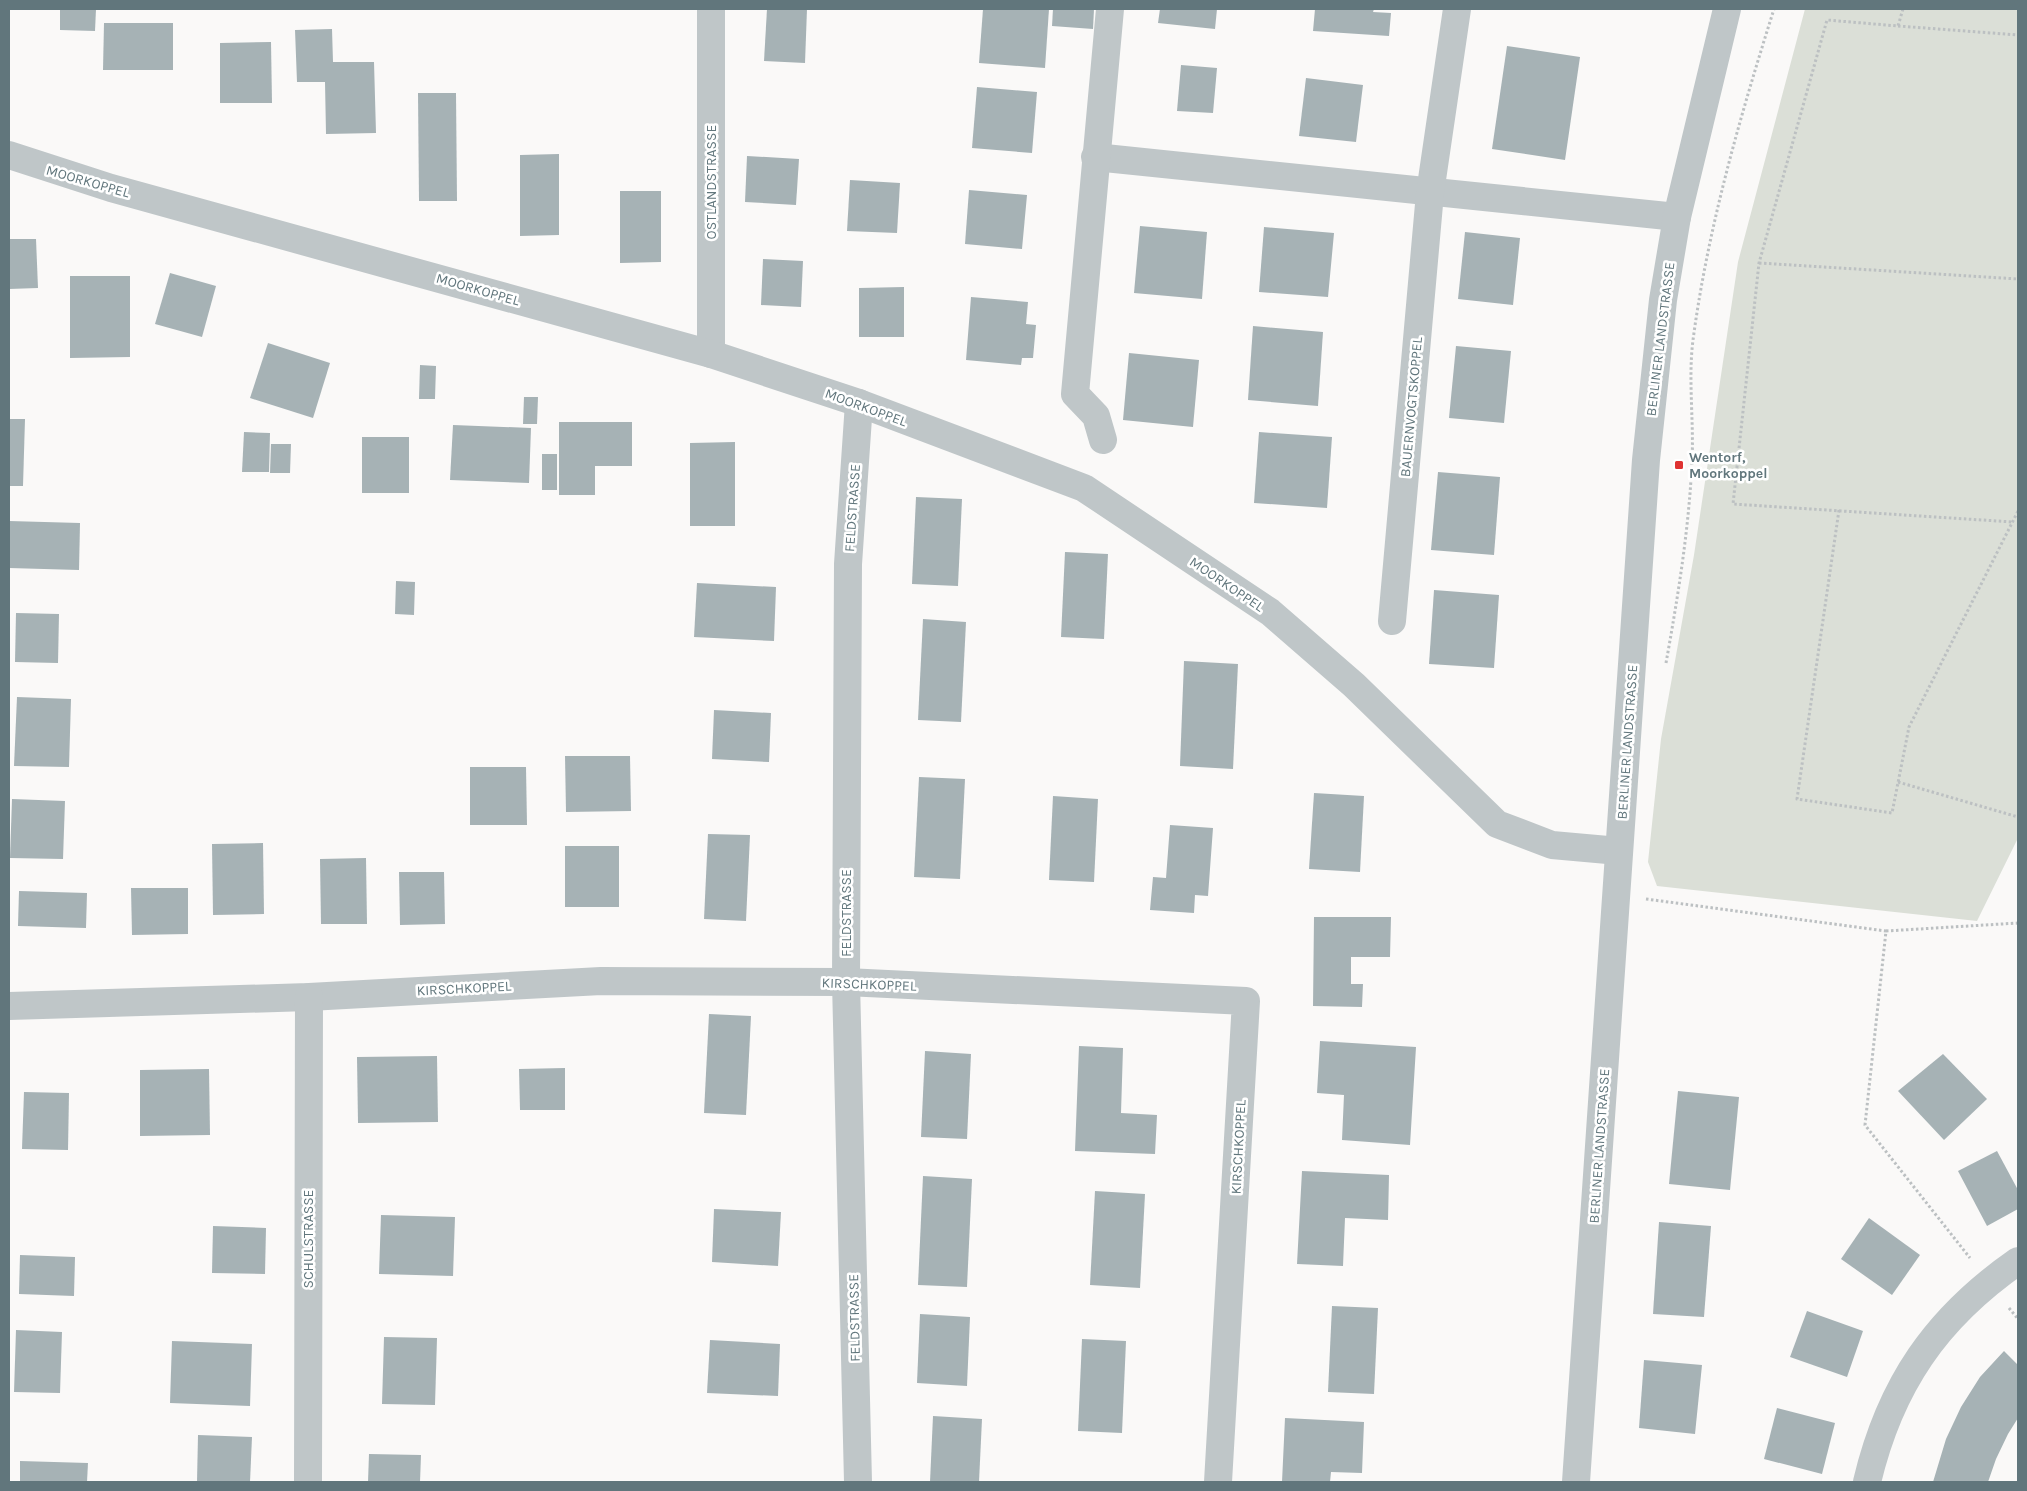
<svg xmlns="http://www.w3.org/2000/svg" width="2027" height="1491" font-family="Karla,sans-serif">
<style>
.green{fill:#dbdfd7}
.building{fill:#a6b2b5}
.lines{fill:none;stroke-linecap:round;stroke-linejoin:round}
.path{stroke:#bcc0c2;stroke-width:3;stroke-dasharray:2.5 2.5;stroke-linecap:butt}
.minor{stroke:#bfc6c8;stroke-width:28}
.poi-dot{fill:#df3332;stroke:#fff;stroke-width:2}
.labels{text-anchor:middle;stroke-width:5;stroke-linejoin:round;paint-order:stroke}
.street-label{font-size:14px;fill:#61767c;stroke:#fff}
.poi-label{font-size:14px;font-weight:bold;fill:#61767c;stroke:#fff;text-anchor:start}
</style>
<rect width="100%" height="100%" fill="#faf9f8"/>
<path class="green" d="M1805,9H2018V838L1977,921L1657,886L1648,862L1661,739L1694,555L1738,262Z"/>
<g class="building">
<path d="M60,9H96L95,31L60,30Z"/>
<path d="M767,9H807L805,63L764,61Z"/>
<path d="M983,9H1049L1045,68L979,63Z"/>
<path d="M1053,9H1094L1093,29L1052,26Z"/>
<path d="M1160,9H1217L1215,29L1158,23Z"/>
<path d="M1315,9H1374L1373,12L1391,13L1389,36L1313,31Z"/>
<path d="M104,23H173V70H103Z"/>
<path d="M332,29L333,62H374L376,133L326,134L325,82H297L295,30Z"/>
<path d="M271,42L272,103H220V43Z"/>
<path d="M1507,46L1580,57L1565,160L1492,149Z"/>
<path d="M1181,65L1217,68L1213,113L1177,111Z"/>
<path d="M1306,78L1363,85L1356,142L1299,136Z"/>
<path d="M977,87L1037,92L1032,153L972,148Z"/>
<path d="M418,93H456L457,201H419Z"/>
<path d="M559,154V235L520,236V155Z"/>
<path d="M747,156L799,159L796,205L745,202Z"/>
<path d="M850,180L900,183L897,233L847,231Z"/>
<path d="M969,190L1027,195L1022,249L965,244Z"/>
<path d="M620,191H661V262L620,263Z"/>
<path d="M1140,226L1207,232L1202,299L1134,293Z"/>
<path d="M1264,227L1334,233L1328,297L1259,292Z"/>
<path d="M1465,232L1520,238L1513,305L1458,299Z"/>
<path d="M9,239H36L38,288L9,289Z"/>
<path d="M763,259L803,261L801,307L761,305Z"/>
<path d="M170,273L216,286L202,337L155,324Z"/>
<path d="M70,276H130V357L70,358Z"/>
<path d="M904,287V337H859V288Z"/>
<path d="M971,297L1028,302L1026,324L1036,325L1033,358H1022L1021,365L966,360Z"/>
<path d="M1253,326L1323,332L1318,406L1248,400Z"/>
<path d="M268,343L330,363L313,418L250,398Z"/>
<path d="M1456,346L1511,351L1504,423L1449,418Z"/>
<path d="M1129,353L1199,360L1193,427L1123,420Z"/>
<path d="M420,365L436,366L435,399H419Z"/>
<path d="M524,397H538L537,424H523Z"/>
<path d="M9,419H25L23,486H9Z"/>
<path d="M559,422H632V466H595V495H559Z"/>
<path d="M453,425L531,428L529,483L450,480Z"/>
<path d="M244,432L270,433L269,472H242Z"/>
<path d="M1259,432L1332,437L1327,508L1254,503Z"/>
<rect x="362" y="437" width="47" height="56"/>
<path d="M735,442V526H690V443Z"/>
<path d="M271,444H291L290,473H270Z"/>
<rect x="542" y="454" width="15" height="36"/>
<path d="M1438,472L1500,477L1494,555L1431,550Z"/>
<path d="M916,497L962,499L958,586L912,584Z"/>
<path d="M9,521L80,523L79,570L9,568Z"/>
<path d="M1065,552L1108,554L1104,639L1061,637Z"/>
<path d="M396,581L415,582L414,615L395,614Z"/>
<path d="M697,583L776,587L774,641L694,637Z"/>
<path d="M1434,590L1499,595L1494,668L1429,664Z"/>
<path d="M16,613L59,614L58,663L15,662Z"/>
<path d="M923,619L966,622L961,722L918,720Z"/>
<path d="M1184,661L1238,664L1233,769L1180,766Z"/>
<path d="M17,697L71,699L69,767L14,766Z"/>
<path d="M714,710L771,713L769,762L712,759Z"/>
<path d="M565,756H630L631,811L566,812Z"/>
<path d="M470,767H526L527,825H470Z"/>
<path d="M919,777L965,779L960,879L914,877Z"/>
<path d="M1314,793L1364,796L1360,872L1309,869Z"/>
<path d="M1053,796L1098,799L1094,882L1049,880Z"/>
<path d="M12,799L65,801L63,859L10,858Z"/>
<path d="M1170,825L1213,828L1208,896L1195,895L1194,913L1150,910L1153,877L1166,878Z"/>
<path d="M708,834L750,835L746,921L704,919Z"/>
<path d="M263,843L264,914L213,915L212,844Z"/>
<rect x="565" y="846" width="54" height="61"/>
<path d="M366,858L367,924H321L320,859Z"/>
<path d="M399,872H444L445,924L400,925Z"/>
<path d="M131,888H188V934L132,935Z"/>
<path d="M19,891L87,893L86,928L18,926Z"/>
<path d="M1314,917H1391L1390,957H1351V984H1363L1362,1007L1313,1006Z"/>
<path d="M709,1014L751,1016L746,1115L704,1113Z"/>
<path d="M1320,1041L1416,1047L1410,1145L1342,1140L1344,1095L1317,1093Z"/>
<path d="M1079,1046L1123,1048L1121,1113L1157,1115L1155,1154L1075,1151Z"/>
<path d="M925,1051L971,1054L967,1139L921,1137Z"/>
<path d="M1943,1054L1987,1099L1944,1140L1898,1091Z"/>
<path d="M437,1056L438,1122L358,1123L357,1057Z"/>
<path d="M565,1068V1110H520L519,1069Z"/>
<path d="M209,1069L210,1135L140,1136V1070Z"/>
<path d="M1678,1091L1739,1097L1730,1190L1669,1184Z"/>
<path d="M24,1092L69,1093L68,1150L22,1149Z"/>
<path d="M1997,1151L2018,1190V1209L1987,1226L1958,1171Z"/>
<path d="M1302,1171L1389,1175L1388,1220L1345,1218L1343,1266L1297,1264Z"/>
<path d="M923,1176L972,1179L967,1287L918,1285Z"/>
<path d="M1095,1191L1145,1194L1140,1288L1090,1285Z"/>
<path d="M714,1209L781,1212L778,1266L712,1262Z"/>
<path d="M381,1215L455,1217L453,1276L379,1274Z"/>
<path d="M1869,1218L1920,1255L1892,1295L1841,1259Z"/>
<path d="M1659,1222L1711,1226L1704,1317L1653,1314Z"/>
<path d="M213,1226L266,1228L265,1274L212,1273Z"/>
<path d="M20,1255L75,1257L74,1296L19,1294Z"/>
<path d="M1332,1306L1378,1308L1374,1394L1328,1392Z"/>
<path d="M1807,1311L1863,1331L1847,1377L1790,1357Z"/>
<path d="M920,1314L970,1317L967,1386L917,1383Z"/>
<path d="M16,1330L62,1332L60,1393L14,1392Z"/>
<path d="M384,1337L437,1338L435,1405L382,1404Z"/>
<path d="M1082,1339L1126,1341L1122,1433L1078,1431Z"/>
<path d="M710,1340L780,1344L778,1396L707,1393Z"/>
<path d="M172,1341L252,1344L250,1406L170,1403Z"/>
<path d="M2004,1351L2018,1365V1418L2008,1434L1996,1459L1988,1482H1933L1946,1439L1961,1407L1980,1377Z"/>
<path d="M1644,1360L1702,1365L1695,1434L1639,1428Z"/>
<path d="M1777,1408L1835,1423L1822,1474L1764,1459Z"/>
<path d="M933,1416L982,1419L979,1482H930Z"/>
<path d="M1285,1418L1364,1422L1362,1473L1331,1472L1330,1482H1282Z"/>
<path d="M198,1435L252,1437L250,1482H197Z"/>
<path d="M369,1454L421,1455L420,1482H368Z"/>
<path d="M20,1461L88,1463L87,1482H20Z"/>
</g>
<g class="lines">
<g class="path">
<path d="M1903,9L1898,26L1827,20L1759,263L1733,504L2013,522"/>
<path d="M1898,26L2018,35"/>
<path d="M1759,263L2018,279"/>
<path d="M1839,510L1797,799L1892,813L1909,727L2018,511"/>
<path d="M1666,663C1678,596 1689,529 1692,461C1694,421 1688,379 1693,340C1708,227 1740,117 1774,9"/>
<path d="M1898,782L2018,817"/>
<path d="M1646,899L1886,931L1865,1125L1970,1258"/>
<path d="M1886,931L2018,923"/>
<path d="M2009,1308L2018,1319"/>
</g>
<g class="minor">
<path d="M711,9V354"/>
<path d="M9,155L111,188L711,354L859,403L1084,488L1270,612L1354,685L1497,824L1552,845L1619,851"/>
<path d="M1095,157L1677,217"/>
<path d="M1103,440L1096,416L1075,394L1110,9"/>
<path d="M1392,621L1430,193L1457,9"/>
<path d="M9,1006L309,997L601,981L846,982L1246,1001L1218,1482"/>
<path d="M308,1482L309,997"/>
<path d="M858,1482L846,982L848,564L859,403"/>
<path d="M1576,1482L1646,460L1663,300L1677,217L1727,9"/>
<path d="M1867,1482C1890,1385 1936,1318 2018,1261"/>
</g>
</g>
<rect class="poi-dot" x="1674" y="460" width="10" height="10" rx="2.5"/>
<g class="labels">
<g class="street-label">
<text transform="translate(88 181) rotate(16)" y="5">MOORKOPPEL</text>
<text transform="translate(711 182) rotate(-90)" y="5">OSTLANDSTRASSE</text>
<text transform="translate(478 289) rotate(16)" y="5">MOORKOPPEL</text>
<text transform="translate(1660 339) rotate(-83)" y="5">BERLINER LANDSTRASSE</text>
<text transform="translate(866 407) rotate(20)" y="5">MOORKOPPEL</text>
<text transform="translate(1411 407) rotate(-85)" y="5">BAUERNVOGTSKOPPEL</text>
<text transform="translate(852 508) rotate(-86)" y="5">FELDSTRASSE</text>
<text transform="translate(1227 584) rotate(34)" y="5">MOORKOPPEL</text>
<text transform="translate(1627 742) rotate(-86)" y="5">BERLINER LANDSTRASSE</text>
<text transform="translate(846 913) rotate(-90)" y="5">FELDSTRASSE</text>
<text transform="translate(869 984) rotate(2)" y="5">KIRSCHKOPPEL</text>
<text transform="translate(464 988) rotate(-3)" y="5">KIRSCHKOPPEL</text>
<text transform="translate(1599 1146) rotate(-86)" y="5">BERLINER LANDSTRASSE</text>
<text transform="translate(1238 1147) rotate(-87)" y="5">KIRSCHKOPPEL</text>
<text transform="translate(308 1239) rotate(-90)" y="5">SCHULSTRASSE</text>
<text transform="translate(854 1318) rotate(-91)" y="5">FELDSTRASSE</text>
</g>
<g class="poi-label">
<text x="1689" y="462">Wentorf,<tspan x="1689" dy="16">Moorkoppel</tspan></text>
</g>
</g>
<rect width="2027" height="1491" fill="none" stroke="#61767c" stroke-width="20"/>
</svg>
